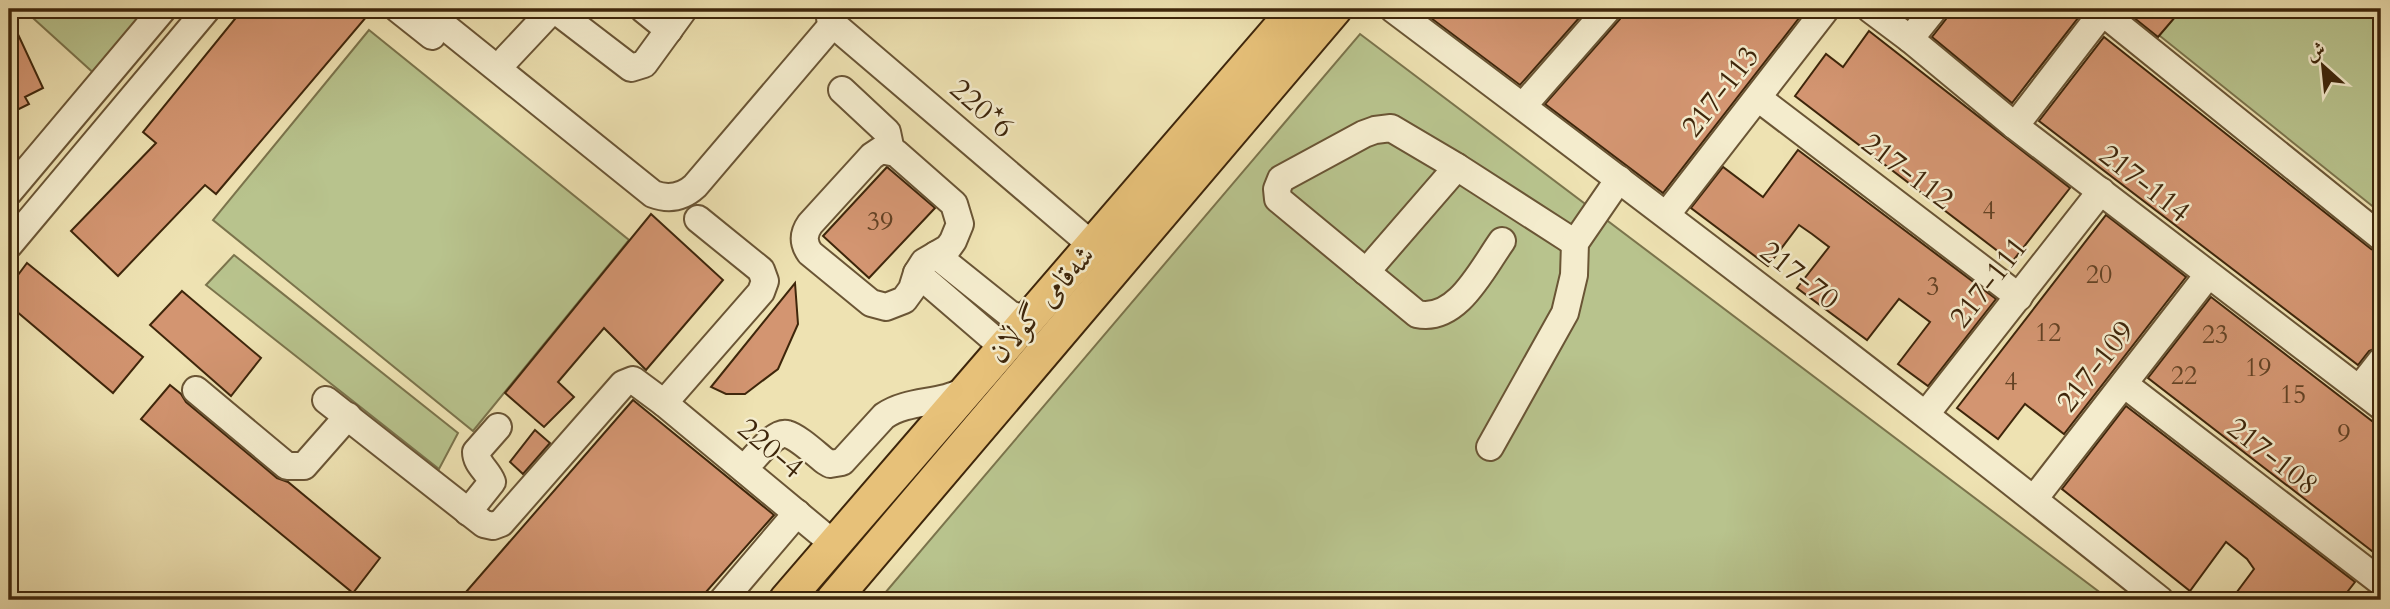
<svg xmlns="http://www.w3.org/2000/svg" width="2390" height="609" font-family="Cardo,Amiri,serif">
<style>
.green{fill:#b8c38d;stroke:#7b744c;stroke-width:2}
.building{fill:#d39571;stroke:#3e260b;stroke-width:2}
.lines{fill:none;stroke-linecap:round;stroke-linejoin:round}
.minor-casing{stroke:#6a5535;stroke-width:30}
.major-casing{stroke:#3e260b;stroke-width:37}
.minor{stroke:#f4eccd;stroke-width:26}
.major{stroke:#e7c179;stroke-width:33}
.labels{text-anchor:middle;stroke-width:5;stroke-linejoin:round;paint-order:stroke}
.number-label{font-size:26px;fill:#634224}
.street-label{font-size:30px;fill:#3e260b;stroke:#f4eccd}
</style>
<rect width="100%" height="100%" fill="#eee2b2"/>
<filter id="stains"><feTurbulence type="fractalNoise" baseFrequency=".00286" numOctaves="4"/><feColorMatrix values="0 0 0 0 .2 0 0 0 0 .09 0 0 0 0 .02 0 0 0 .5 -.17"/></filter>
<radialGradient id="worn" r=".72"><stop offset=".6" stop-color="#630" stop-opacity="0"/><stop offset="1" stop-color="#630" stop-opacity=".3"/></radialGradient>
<g class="green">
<path d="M23,9H154L98,77Z"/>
<path d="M2133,9H2363L2381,24V213L2130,12Z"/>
<path d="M369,30L629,240L473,431L213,220Z"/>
<path d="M1360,34L2110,600H879Z"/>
<path d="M234,255L458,433L439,469L206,285Z"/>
</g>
<g class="building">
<path d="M243,9H373L216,194L205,185L118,276L71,231L156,143L143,132Z"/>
<path d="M1419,9H1587L1520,85Z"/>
<path d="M1623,9H1806L1663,193L1545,104L1620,19Z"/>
<path d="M1950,9H2085L2012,103L1932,37L1946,19Z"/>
<path d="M2123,9H2182L2158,37Z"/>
<path d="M9,15L43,88L25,97L29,104L9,114Z"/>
<path d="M1869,31L2070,188L2012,262L1795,96L1826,54L1843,67Z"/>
<path d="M2104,37L2371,249L2381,254V346L2369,351L2358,365L2039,121Z"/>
<path d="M1798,150L1996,299L1928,386L1898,364L1930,322L1899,299L1867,340L1797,288L1829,247L1812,234L1799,225L1768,266L1691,208L1723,167L1763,197Z"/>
<path d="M887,167L935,208L869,278L823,236Z"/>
<path d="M651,214L723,280L646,370L604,328L558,382L574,397L544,427L505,393Z"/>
<path d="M2106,215L2186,277L2064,434L2025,404L1998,439L1957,408Z"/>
<path d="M27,263L143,357L113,393L9,305V287Z"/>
<path d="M795,283L798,324L778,369L745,394H726L711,387Z"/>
<path d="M182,291L261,358L231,396L150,325Z"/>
<path d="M2211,297L2381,428V558L2148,378Z"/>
<path d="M170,385L181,394L186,402L277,478L288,482L380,558L353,593L141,419Z"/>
<path d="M633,400L774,515L699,600H459Z"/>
<path d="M2126,406L2355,582L2341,600H2231L2254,569L2247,559L2226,542L2190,591L2062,489Z"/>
<path d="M535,430L550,443L523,474L510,462Z"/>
</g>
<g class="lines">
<defs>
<g id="minor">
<path d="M398,9L432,36"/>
<path d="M423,9L653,194C669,200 683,197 695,186L833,24"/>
<path d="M554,9L631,68L644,64L684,9"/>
<path d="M643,9L669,30"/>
<path d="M1393,9C1651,203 1908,398 2160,600"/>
<path d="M1870,9L1910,39L2015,126L2381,406"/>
<path d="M2102,12L2381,237"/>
<path d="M830,18L833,24L1093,246"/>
<path d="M1910,39L1934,9"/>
<path d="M507,58L553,9"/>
<path d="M842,90L887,132L891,151"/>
<path d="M1758,98L2019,297"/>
<path d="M1523,106L1608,9"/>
<path d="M2015,126L2105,9"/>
<path d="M881,150L896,153L954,204L960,224L953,241L948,248L924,262L917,273L912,289L904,300L886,307L871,303L810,253C803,243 803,234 810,224L872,156Z"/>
<path d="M9,192L163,9"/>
<path d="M1667,214L1826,9"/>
<path d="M1502,241C1482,269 1457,323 1417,314L1278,199L1277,189L1281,179L1364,134L1375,130L1391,128L1457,167L1575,243"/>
<path d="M9,245L207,9"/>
<path d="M936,255L1011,315L1028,319"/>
<path d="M1366,272L1457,167"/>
<path d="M917,273L1003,347"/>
<path d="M2124,384L2381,582"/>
<path d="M2359,389L2381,361"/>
<path d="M196,390L287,466H304L348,416"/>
<path d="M326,400L484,524L493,526L501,523L623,384L633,380L664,403L835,545"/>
<path d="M664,403L761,292L765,281L761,270L698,219"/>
<path d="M1926,414L2101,191"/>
<path d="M1490,447L1565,313L1574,275L1575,243L1619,179"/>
<path d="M744,469C752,461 775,430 787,434C798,437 816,454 825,461L830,464L842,462L884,416C909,399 940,405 966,390"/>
<path d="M2034,499L2208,275"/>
<path d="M468,512L492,482C488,471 476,464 476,452L498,427"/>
<path d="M723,600L797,513"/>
</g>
<g id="major">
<path d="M786,600L1296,9"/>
<path d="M833,600L1335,9"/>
</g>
</defs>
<use href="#minor" class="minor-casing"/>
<use href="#major" class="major-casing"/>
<use href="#minor" class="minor"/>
<use href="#major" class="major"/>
</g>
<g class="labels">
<g class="number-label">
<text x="1989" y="219">4</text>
<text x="880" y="230">39</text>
<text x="2099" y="283">20</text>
<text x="1933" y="295">3</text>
<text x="2048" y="341">12</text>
<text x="2215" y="343">23</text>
<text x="2258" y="376">19</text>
<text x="2184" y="384">22</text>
<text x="2011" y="390">4</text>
<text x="2293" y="403">15</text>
<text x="2344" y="442">9</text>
</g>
<g class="street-label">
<text transform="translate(1720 91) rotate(-52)" y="10">217-113</text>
<text transform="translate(982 108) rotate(41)" y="10">220*6</text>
<text transform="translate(1908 171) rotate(37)" y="10">217-112</text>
<text transform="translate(2145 183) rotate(38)" y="10">217-114</text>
<text transform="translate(1800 275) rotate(38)" y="10">217-70</text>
<text transform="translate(1988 282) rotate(-52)" y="10">217-111</text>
<text transform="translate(1041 304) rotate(-49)" y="10">شەقامی گوڵان</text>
<text transform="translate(2095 366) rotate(-52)" y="10">217-109</text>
<text transform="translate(771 448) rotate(40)" y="10">220-4</text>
<text transform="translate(2273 456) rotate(38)" y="10">217-108</text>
</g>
</g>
<rect width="2390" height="609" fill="none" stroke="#eee2b2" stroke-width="35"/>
<rect x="10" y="10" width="2369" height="588" fill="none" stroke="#3e260b" stroke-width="3.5"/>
<rect x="18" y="18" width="2355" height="574" fill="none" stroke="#3e260b" stroke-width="2"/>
<g transform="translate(2323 66) rotate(333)" stroke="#f4eccd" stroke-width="5" paint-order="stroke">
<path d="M0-5L12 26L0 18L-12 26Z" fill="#3e260b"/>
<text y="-10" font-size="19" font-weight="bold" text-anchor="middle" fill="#3e260b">ش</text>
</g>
<rect width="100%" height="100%" filter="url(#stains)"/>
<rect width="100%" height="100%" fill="url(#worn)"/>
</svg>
